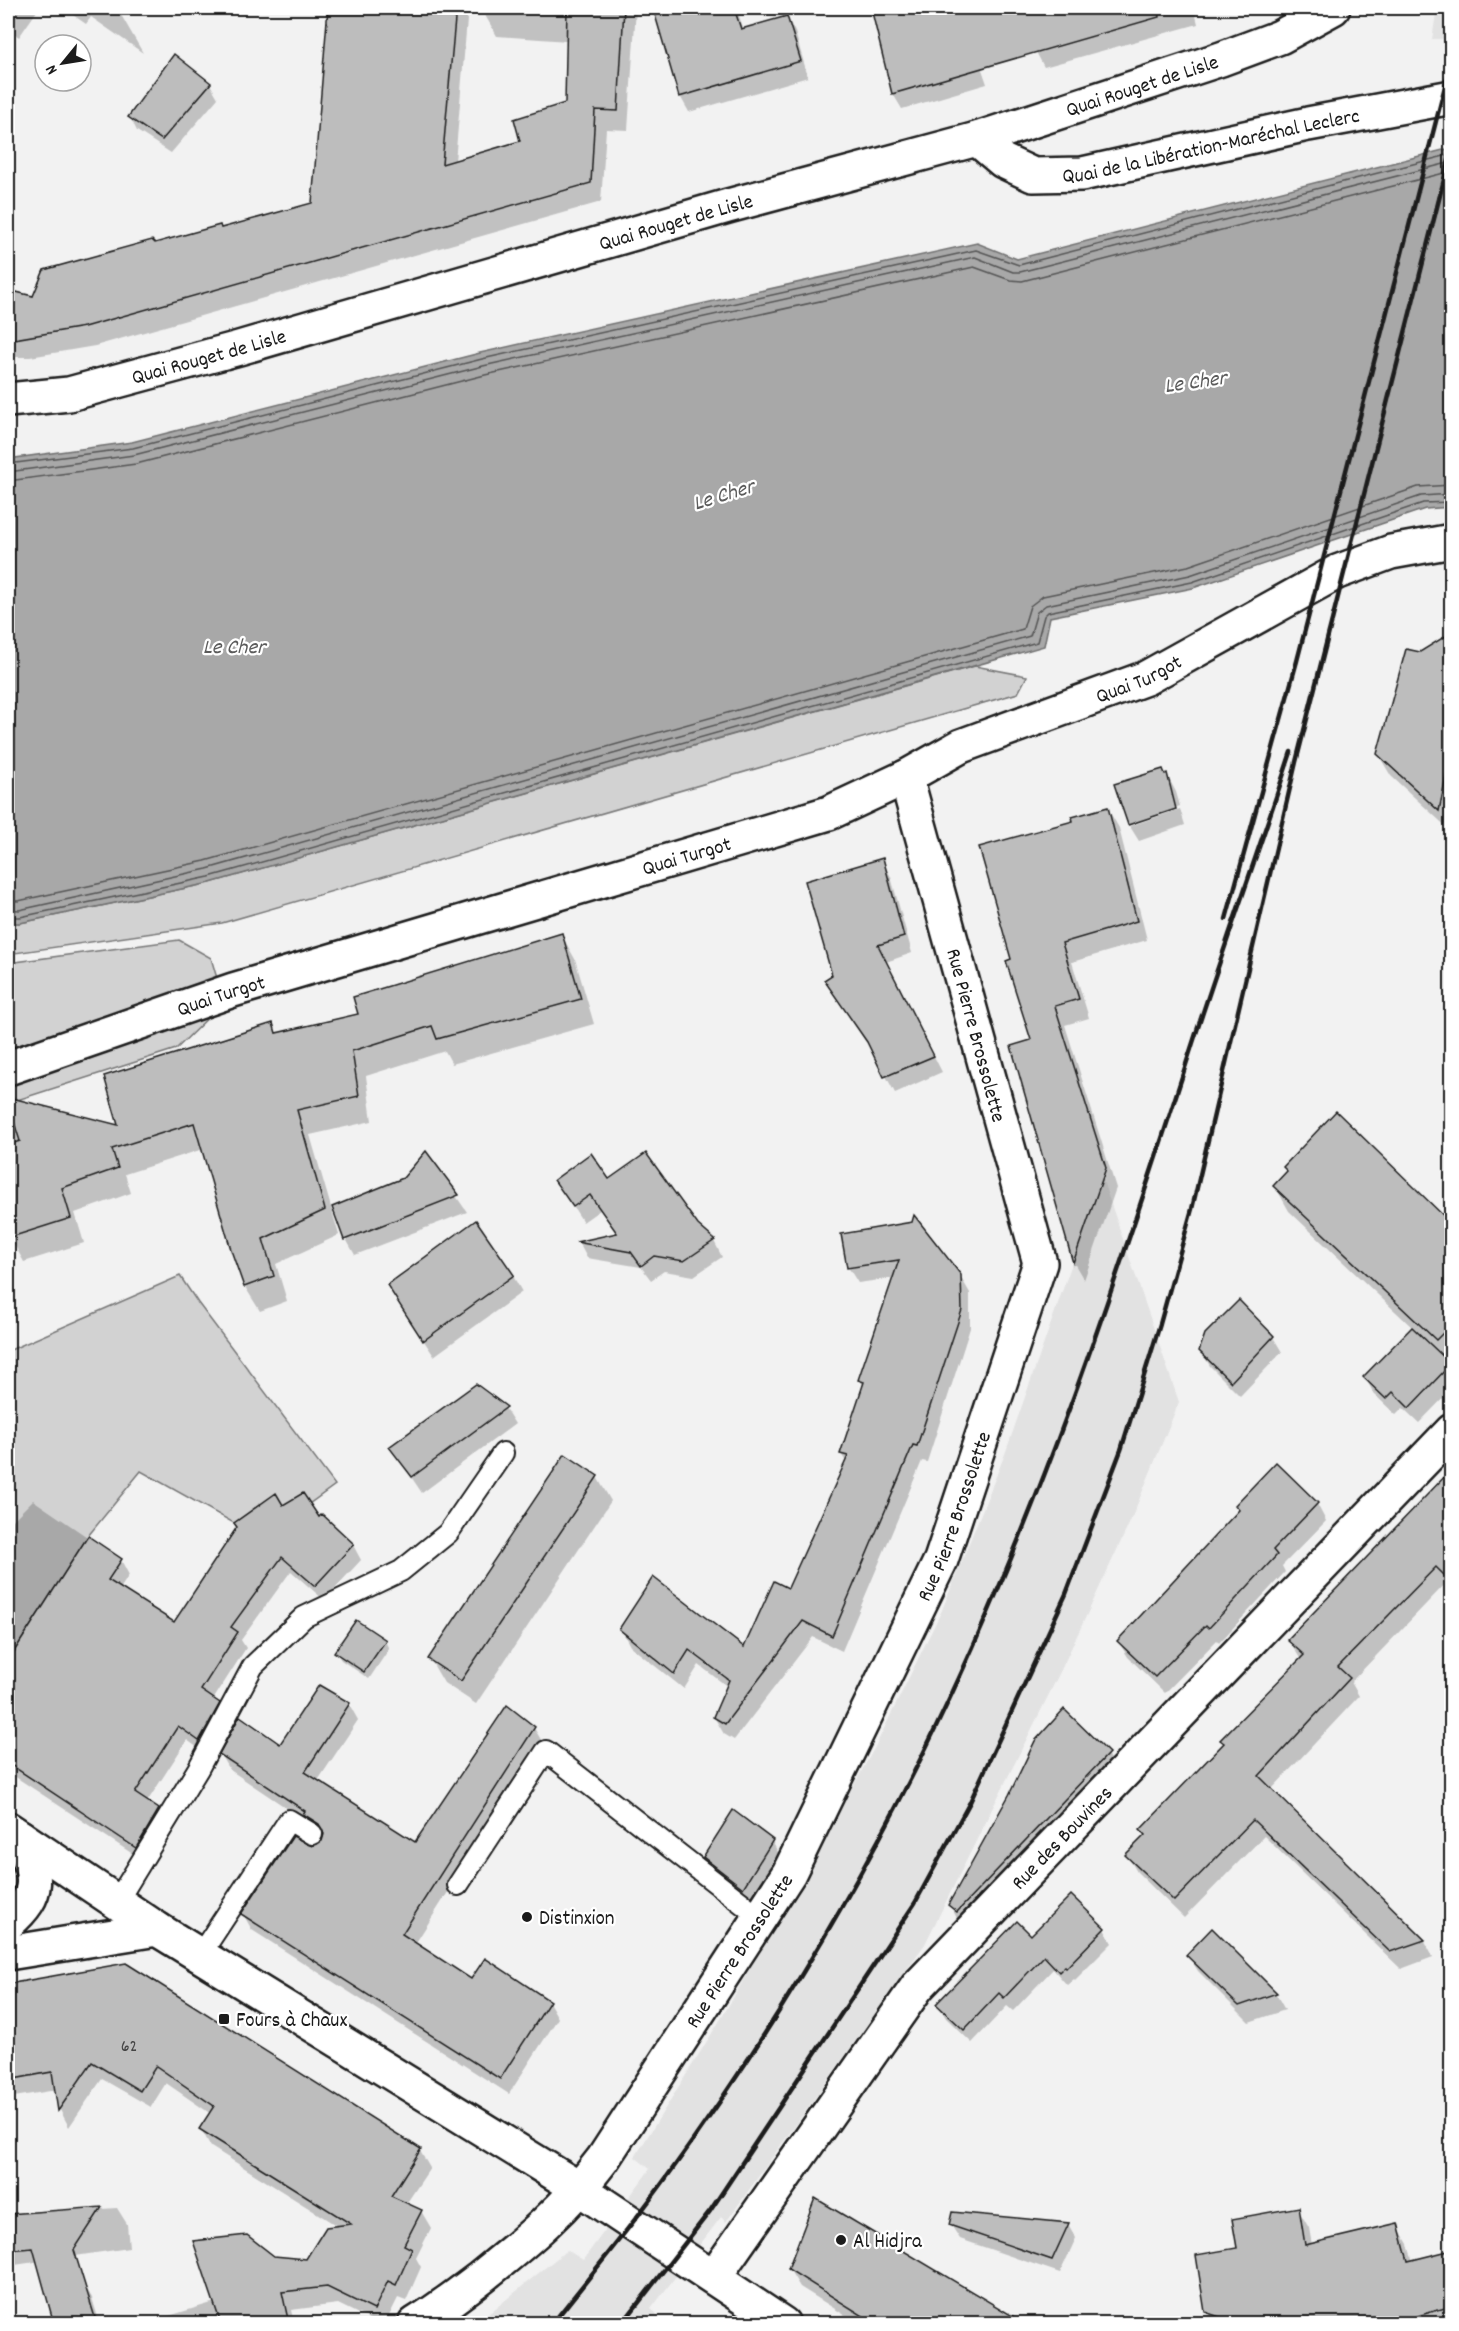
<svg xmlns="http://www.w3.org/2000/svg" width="1459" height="2331" font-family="Dekko,sans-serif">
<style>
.built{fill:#e2e2e2}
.green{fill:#d2d2d2;stroke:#777;stroke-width:1.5}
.water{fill:#a8a8a8;stroke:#707070;stroke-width:1.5}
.shadow{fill:#0003}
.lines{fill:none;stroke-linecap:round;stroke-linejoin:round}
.shore{stroke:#545454;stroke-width:1.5}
.building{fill:#bdbdbd;stroke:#1c1c1c;stroke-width:1.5}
.lane-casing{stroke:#1c1c1c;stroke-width:24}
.street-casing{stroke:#1c1c1c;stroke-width:38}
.primary-casing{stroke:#1c1c1c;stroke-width:38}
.lane{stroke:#fff;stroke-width:20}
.street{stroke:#fff;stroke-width:33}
.primary{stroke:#fff;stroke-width:33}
.rail{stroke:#1c1c1c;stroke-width:4.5}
.poi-dot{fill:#1c1c1c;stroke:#fff;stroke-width:2}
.labels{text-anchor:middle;stroke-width:4.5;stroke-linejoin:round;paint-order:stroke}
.number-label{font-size:18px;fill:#444}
.street-label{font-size:21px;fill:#1c1c1c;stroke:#fff}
.poi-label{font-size:21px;fill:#1c1c1c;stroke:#fff;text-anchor:start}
.water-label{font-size:22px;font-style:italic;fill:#5b5b5b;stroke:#fff}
</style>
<rect width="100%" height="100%" fill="#f2f2f2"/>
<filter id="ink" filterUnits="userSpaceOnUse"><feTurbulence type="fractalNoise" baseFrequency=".0167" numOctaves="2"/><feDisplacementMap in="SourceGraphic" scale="12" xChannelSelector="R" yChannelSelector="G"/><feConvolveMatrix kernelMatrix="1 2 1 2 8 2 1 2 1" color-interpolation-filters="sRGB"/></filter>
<g filter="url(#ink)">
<g class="built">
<path d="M1437,8H1451V39H1432Z"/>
<path d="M1102,1178L1179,1402L1130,1522L1061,1670L925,1944L726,2222L721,2217L651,2309L657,2314L649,2323L476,2324L567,2250L583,2260L650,2169L635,2157L722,2017L805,1873L876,1745L942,1610L1005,1454Z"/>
</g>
<g class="green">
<path d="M975,666L1027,676L1018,693L222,923L8,954V923H20L210,883Z"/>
<path d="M179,940L211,958L224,1002L176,1049L8,1103V963Z"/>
<path d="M180,1276L198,1303L335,1485L251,1546L234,1523L141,1471L88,1536L8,1661V1351Z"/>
</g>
<path class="water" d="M1451,148V507L1425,509L1193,588L1050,617L1044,646L210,883L20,923H8V459L132,442L480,353L977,243L1017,259Z"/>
<g class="shadow">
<path d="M8,8H39L19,37L8,29Z"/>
<path d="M63,8H117L143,53L91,17L86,24Z"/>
<path d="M330,8H468L455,162L522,142L566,104L568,41L497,36L486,17L483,8H636L628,130L606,129L601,202L95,346L30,357H8V291L34,298L154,245L221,230L313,204Z"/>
<path d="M665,8H736L744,30L787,17L795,32L808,77L689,112L680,96L655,10Z"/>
<path d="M873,8H961L987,84L902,109L893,94Z"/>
<path d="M1022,8H1194L1198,24L1044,67L1036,52Z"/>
<path d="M174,56L210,84L218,98L171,153L137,131L130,117Z"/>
<path d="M1452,634V826L1451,831L1391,776L1378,754L1421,654Z"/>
<path d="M1167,775L1176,792L1180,806L1130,823V826L1180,809L1185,825L1139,841L1129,825L1116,785Z"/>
<path d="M1108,809L1119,828L1147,940L1072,962L1089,1018L1065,1025L1116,1188L1084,1280L1074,1263L1012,1047L1033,1041L1013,960L1075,822Z"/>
<path d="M882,860L891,877L912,953L886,962L942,1072L895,1093L873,1052L826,981L833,975Z"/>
<path d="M561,934L575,959L594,1024L452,1064L445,1051L366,1076L372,1121L310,1135L339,1235L276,1264L287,1301L260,1311L245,1287L233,1253L203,1149L125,1174L131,1193L75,1213L84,1243L24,1262L15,1246L8,1248V1108L25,1103L120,1127L272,1024L278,1035L360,1015Z"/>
<path d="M426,1153L467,1212L355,1255L346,1239Z"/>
<path d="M1285,1168L1452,1226V1363L1449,1365L1452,1369V1389L1419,1423L1403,1408L1396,1415L1374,1394L1365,1377L1413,1328L1289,1211L1275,1186L1287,1172Z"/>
<path d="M556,1180L609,1181L697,1226L714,1241L722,1257L694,1276L664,1271L651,1280L641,1267L587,1258L579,1243L617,1234L600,1210L583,1222Z"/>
<path d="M842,1235L960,1276L970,1293V1328L927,1462L922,1461L842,1651L813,1637L734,1740L724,1734L714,1717L728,1687L699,1665L684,1689L630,1646L621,1629L745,1650L789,1590L847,1463L841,1454L864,1387L860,1379L894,1278L858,1283L848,1267Z"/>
<path d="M513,1276L522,1292L434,1356L398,1302Z"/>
<path d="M1273,1337L1282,1352L1240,1396L1210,1366L1201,1351Z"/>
<path d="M476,1386L505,1408L515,1424L422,1493L391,1447Z"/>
<path d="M1452,1469V1577L1351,1682L1359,1696L1271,1790L1424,1940L1433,1957L1401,1969L1264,1836L1184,1918L1137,1872L1127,1855L1145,1837L1141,1830L1225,1745L1222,1740L1301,1660L1289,1640Z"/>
<path d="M597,1477L611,1501L476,1704L444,1683L430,1659Z"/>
<path d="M33,1500L121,1560L129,1575L120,1589L174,1624L283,1507L319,1520L353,1545L361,1560L324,1600L291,1571L241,1640L246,1648L213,1700L219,1704L227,1719L208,1755L187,1740L147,1802L158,1810L167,1825L145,1862L8,1772V1525Z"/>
<path d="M1317,1504L1326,1521L1282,1566L1285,1572L1219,1643L1217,1640L1165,1693L1128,1657L1118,1641Z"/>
<path d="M385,1641L389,1649L369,1679L341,1660L336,1652Z"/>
<path d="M349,1704L358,1720L317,1782L415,1844L534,1728L543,1743L415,1944L471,1981L549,2002L558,2018L509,2094L252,1930L243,1914L311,1848L323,1842L324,1838L314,1830L309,1823L230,1770L221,1754L280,1746Z"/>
<path d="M1107,1754L1117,1771L959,1922L950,1905Z"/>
<path d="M772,1841L781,1858L753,1903L715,1874L705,1858Z"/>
<path d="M1104,1929L1112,1943L1075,1980L1074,1979L1067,1985L1053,1969L1013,2011L1007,2006L972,2043L946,2018L938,2005L1031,1937Z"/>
<path d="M1212,1930L1276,1994L1285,2010L1249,2022L1198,1971L1188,1955Z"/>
<path d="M126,1965L420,2151L430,2168L406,2204L421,2211L431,2228L416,2258L421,2267L406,2301L398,2298L385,2324H379L338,2304L291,2310L294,2324H142L215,2302L274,2258L306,2261L339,2227L211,2147L201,2129L211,2114L166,2083L151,2107L102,2079L69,2127L60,2110L56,2090L8,2098V1986Z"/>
<path d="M117,2208L127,2224L129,2248L8,2266V2215Z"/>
<path d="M1298,2209L1309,2228L1312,2245L1397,2225L1408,2244L1413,2262L1452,2251V2324H859L800,2287L789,2269L1020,2322L1209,2316L1206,2311L1239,2250Z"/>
<path d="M1068,2224L1076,2238L1060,2273L960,2239L951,2225Z"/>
<path d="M82,2281L92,2298L100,2324H56Z"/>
</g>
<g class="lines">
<g class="shore">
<path d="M8,464L133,448L482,359L976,250L1019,265L1452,154"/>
<path d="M8,472L134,455L483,366L975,257L1013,272H1020L1452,162"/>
<path d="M8,481L136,464L485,375L974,267L1010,280L1022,281L1452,171"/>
<path d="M8,900L18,901L205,861L1023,629L1030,606L1043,596L1188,566L1418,487L1452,485"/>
<path d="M8,909L19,910L207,869L1030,636L1037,612L1046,605L1190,575L1421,496L1452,494"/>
<path d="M8,917H20L209,877L1037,642L1044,616L1048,612L1192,582L1423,503L1452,502"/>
</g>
</g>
<g class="building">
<path d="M328,8H456L442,164L520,141L514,119L565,103L567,8H624L618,111L595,110L591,183L84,327L8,340V290L33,296L44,270L152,240L155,243L220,225L221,228L312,203Z"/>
<path d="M653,8H734L741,29L787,16L801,61L679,97Z"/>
<path d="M871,8H1158L1159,17L892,94Z"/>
<path d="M174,54L211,83L162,140L128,117Z"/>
<path d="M1452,632V747L1439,811L1377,754L1406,649L1420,652Z"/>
<path d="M1163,769L1165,774L1167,773L1176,809L1128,825L1114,784Z"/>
<path d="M1108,807L1137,921L1062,943L1079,999L1055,1006L1106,1168L1073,1263L1011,1046L1031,1040L1006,961L1011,959L979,847L1073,821L1072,817Z"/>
<path d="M883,858L904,937L878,945L934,1056L884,1077L867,1042L824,980L832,975L805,881Z"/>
<path d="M562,933L581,999L437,1039L432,1026L352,1051L359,1096L297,1110L325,1210L263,1239L274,1276L244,1287L232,1253L194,1123L112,1149L118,1168L62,1188L71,1218L8,1238V1145L20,1141L8,1103V1097L118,1125L104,1076L273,1023L276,1033L358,1014L353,997Z"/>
<path d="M1336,1111L1452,1224V1324L1436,1340L1273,1186L1287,1171L1283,1167Z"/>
<path d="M426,1151L459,1195L344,1240L332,1207L403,1178Z"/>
<path d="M591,1153L609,1179L646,1153L698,1225L715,1240L684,1261L654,1256L641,1266L631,1252L576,1242L617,1233L590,1195L573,1207L554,1180Z"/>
<path d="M914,1215L961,1275L962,1310L917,1446L913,1445L832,1636L803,1621L725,1724L713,1717L729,1680L689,1650L674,1674L619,1629L653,1577L744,1647L774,1581L788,1588L848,1456L840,1454L864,1382L858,1380L899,1260L847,1268L841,1234L912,1222Z"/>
<path d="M476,1220L514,1275L423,1341L387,1285Z"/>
<path d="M1239,1300L1274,1336L1231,1382L1199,1351L1205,1334Z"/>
<path d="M1412,1327L1451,1364L1409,1408L1393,1392L1386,1399L1363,1377Z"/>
<path d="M476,1384L507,1407L412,1477L389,1447Z"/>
<path d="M565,1454L598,1476L461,1681L428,1659Z"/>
<path d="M1276,1462L1318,1503L1273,1550L1277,1555L1209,1628L1206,1625L1155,1677L1117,1641L1239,1510L1235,1505Z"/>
<path d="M1452,1469V1583L1436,1567L1338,1667L1350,1678L1259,1776L1425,1940L1390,1952L1253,1820L1174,1901L1125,1855L1145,1835L1140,1830L1224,1743L1220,1740L1304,1655L1287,1640Z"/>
<path d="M276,1493L283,1505L303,1493L319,1517L322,1514L354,1544L315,1586L282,1557L231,1627L238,1632L201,1690L220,1703L199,1741L178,1726L135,1793L159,1809L136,1848L8,1763V1661L88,1536L122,1559L108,1580L174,1622L237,1527L234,1523Z"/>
<path d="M356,1620L386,1640L364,1672L334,1652Z"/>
<path d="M319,1685L350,1703L305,1772L415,1842L507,1705L535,1727L402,1934L471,1979L485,1958L550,2001L500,2079L241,1914L293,1836L312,1846L322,1841L324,1834L319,1824L303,1814L305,1811L219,1754L240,1716L280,1744Z"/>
<path d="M1064,1709L1109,1753L957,1912L948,1905L1009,1795L1035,1741Z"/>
<path d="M733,1810L773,1840L743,1888L703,1857Z"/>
<path d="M1071,1895L1105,1928L1066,1968L1065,1966L1059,1972L1044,1956L1004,1998L999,1993L964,2030L936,2004L1017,1921L1031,1935Z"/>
<path d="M1212,1928L1277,1993L1239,2006L1186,1955Z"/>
<path d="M126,1963L421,2149L391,2196L422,2210L404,2245L412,2249L396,2285L388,2281L374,2310L327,2287L282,2292L289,2324H221L193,2241L247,2235L274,2256L306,2259L326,2227L351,2224L199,2129L214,2106L156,2066L140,2091L92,2062L58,2111L52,2072L8,2080V1984Z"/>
<path d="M815,2198L1026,2324H876L788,2269Z"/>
<path d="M102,2207L74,2250L97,2324H54L33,2248L8,2250V2214Z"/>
<path d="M1299,2207L1305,2245L1398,2223L1408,2261L1452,2250V2306L1390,2324H1240L1205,2312L1196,2255L1237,2248L1232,2219Z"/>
<path d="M952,2212L1069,2223L1052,2260L949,2225Z"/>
</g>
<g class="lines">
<defs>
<g id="lane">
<path d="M458,1885L546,1751L761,1918"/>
<path d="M116,1903L198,1769L253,1666L304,1617L401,1571L448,1533L503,1453"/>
<path d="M200,1955L289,1820L312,1834"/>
</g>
<g id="street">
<path id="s1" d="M977,139L1003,161L1033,175L1082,174L1308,124L1452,97"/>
<path id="s2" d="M8,400L69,394L239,348L728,206L977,139L1221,59L1280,37L1333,8"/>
<path id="s3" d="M8,1068L233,990L829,813L906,777L961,746L1146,678L1337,572L1391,552L1452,541"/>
<path d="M8,1923C43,1893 37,1876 20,1837"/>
<path d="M8,1953L157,1929"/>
<path id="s4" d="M714,2277L917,1987L1452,1431"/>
<path id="s5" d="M415,2324C438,2310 459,2294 480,2278C528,2240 566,2208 603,2159L789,1873L941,1560L1040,1263L906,777"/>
</g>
<path id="primary" d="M8,1829L157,1929L580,2189L783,2324"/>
</defs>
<use href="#lane" class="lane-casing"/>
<use href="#street" class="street-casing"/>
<use href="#primary" class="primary-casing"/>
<use href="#lane" class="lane"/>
<use href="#street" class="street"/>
<use href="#primary" class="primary"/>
<g class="rail">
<path d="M1226,919L1297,661L1452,59"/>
<path d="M552,2324C590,2276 630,2228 666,2178C762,2046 848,1905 921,1758C1033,1532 1113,1292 1190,1052C1222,952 1258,853 1291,752"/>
<path d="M622,2324L710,2211L915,1903L970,1802L1066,1594L1121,1450L1160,1324L1192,1209L1296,762L1452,148"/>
</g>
</g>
</g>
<g class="poi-dot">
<circle cx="527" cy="1917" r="6"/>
<rect x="218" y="2013" width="12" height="12" rx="3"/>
<circle cx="841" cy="2240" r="6"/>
</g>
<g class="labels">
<g class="number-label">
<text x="129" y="2051">62</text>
</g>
<g class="street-label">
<text dy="7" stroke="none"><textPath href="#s2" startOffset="1178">Quai Rouget de Lisle</textPath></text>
<text dy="7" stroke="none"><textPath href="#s1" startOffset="248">Quai de la Libération-Maréchal Leclerc</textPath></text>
<text dy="7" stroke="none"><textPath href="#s2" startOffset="692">Quai Rouget de Lisle</textPath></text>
<text dy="7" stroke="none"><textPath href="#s2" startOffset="206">Quai Rouget de Lisle</textPath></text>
<text dy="7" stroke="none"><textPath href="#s3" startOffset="1198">Quai Turgot</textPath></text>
<text dy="7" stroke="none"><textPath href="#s3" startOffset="711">Quai Turgot</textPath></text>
<text dy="7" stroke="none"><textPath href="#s3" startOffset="225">Quai Turgot</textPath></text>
<text transform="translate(977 1035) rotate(75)" y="7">Rue Pierre Brossolette</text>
<text dy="7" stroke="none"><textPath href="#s5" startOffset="986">Rue Pierre Brossolette</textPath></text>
<text dy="7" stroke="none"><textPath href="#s4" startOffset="562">Rue des Bouvines</textPath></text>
<text dy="7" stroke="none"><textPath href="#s5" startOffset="500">Rue Pierre Brossolette</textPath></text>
</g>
<g class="poi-label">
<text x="539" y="1924">Distinxion</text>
<text x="236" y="2026">Fours à Chaux</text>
<text x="853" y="2247">Al Hidjra</text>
</g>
<g class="water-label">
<text transform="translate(1195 380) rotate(-8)" y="8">Le Cher</text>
<text transform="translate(723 493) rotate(-17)" y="8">Le Cher</text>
<text x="234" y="653">Le Cher</text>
</g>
</g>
<rect width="1459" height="2331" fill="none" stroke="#fff" stroke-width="30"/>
<rect x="15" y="15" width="1429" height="2301" fill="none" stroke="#1c1c1c" stroke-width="2" filter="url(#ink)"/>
<g transform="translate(63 63) rotate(240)"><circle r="28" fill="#ffffff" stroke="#a4a4a4" stroke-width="1.5"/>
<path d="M0-4.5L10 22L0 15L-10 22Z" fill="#1c1c1c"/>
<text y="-9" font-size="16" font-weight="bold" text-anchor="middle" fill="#1c1c1c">N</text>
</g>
</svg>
